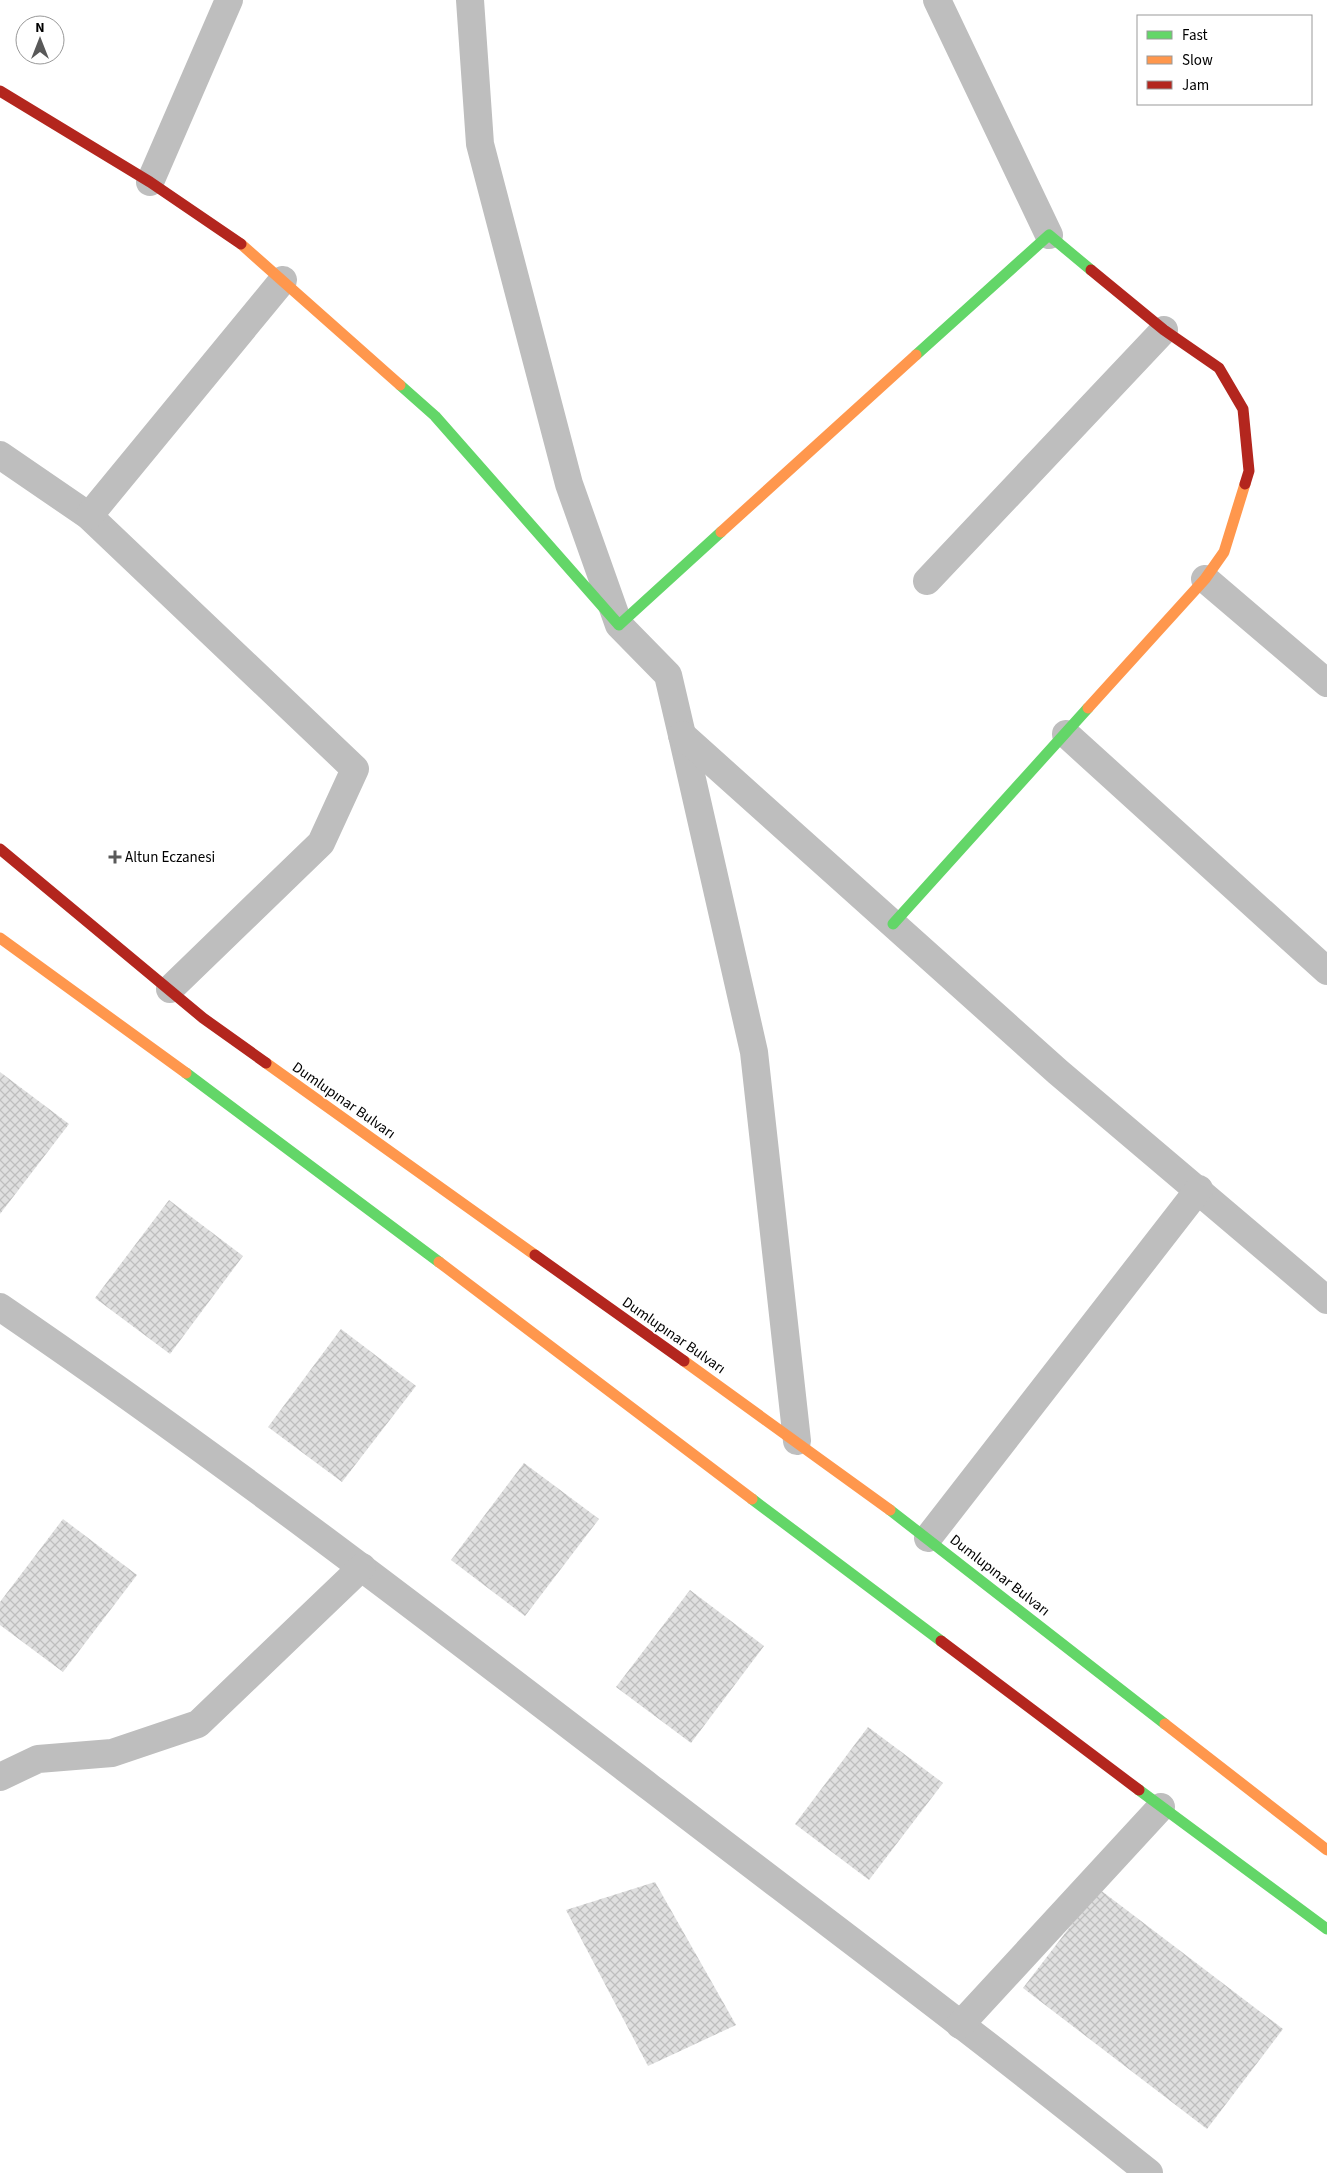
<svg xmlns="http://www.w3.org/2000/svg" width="1327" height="2173" font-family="'Source Sans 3',sans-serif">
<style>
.building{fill:url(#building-cross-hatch)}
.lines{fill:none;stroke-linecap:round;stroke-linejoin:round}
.street{stroke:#bebebe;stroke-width:28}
.fast{stroke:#63d668;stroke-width:11}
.slow{stroke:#ff974d;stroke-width:11}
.jam{stroke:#b3261e;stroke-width:11}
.poi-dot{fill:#595959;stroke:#fff;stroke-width:2}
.labels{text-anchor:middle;stroke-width:4;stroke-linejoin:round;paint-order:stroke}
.poi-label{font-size:15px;fill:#000;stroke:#fff;text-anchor:start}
.street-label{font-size:15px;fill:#000;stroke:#fff}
</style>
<defs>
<pattern id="building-cross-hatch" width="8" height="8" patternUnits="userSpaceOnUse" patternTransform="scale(1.25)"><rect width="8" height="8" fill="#dfdfdf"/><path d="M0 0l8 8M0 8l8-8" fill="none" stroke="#bebebe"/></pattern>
</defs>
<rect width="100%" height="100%" fill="#fff"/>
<g class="building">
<path d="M0,1072L69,1124L0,1214Z"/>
<path d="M169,1200L243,1256L170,1354L95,1298Z"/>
<path d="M341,1329L416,1386L342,1482L268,1427Z"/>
<path d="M524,1463L599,1519L525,1616L451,1560Z"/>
<path d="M63,1519L137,1575L63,1672L0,1625V1602Z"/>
<path d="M690,1590L764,1646L691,1743L616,1687Z"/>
<path d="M868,1727L943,1783L869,1880L795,1824Z"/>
<path d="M655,1882L736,2025L648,2066L566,1910Z"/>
<path d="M1099,1889L1283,2029L1207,2129L1023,1988Z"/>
</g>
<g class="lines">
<g class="street">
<path d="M470,0L480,144L569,484L619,625L668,675L682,735L754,1052L797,1441"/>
<path d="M937,0L1049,235"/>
<path d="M150,182L229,0"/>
<path d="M0,455L89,516L355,769L321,843L170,989"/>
<path d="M89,516L283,280"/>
<path d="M1205,579L1327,683"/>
<path d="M927,581L1164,330"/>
<path d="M1066,734L1327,971"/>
<path d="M682,735L1058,1072L1327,1300"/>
<path d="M0,1307C223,1459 437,1624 651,1788C818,1916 986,2041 1149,2173"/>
<path d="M928,1538L1199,1189"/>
<path d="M0,1777L38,1759L112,1753L198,1724L362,1567"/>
<path d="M960,2025L1161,1807"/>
</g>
<g class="fast">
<path d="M916,355L1049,235L1091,270"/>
<path d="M400,385L435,416L619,625L721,532"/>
<path d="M893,924L1088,708"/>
<path d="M186,1073L439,1262"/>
<path d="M752,1499L941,1641"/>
<path d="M890,1510L1165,1724"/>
<path d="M1139,1790L1327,1929"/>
</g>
<g class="slow">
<path d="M241,244L400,385"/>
<path d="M721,532L916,355"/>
<path d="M1088,708L1205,579L1224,552L1245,484"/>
<path d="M0,938L186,1073"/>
<path d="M266,1063L535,1255"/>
<path d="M439,1262L752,1499"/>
<path d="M684,1361L890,1510"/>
<path d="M1165,1724L1327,1850"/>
</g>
<g class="jam">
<path d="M0,91L150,182L241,244"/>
<path d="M1091,270L1164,330L1219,368L1243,409L1249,471L1245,484"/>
<path d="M0,849L203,1018L266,1063"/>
<path d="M535,1255L684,1361"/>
<path d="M941,1641L1139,1790"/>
</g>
</g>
<path class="poi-dot" d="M112.5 849.5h5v5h5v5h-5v5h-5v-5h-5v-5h5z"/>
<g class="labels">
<g class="poi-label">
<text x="125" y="862">Altun Eczanesi</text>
</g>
<g class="street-label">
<text transform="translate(344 1100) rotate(35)" y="5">Dumlupınar Bulvarı</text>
<text transform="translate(674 1335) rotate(35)" y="5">Dumlupınar Bulvarı</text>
<text transform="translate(1000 1575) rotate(38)" y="5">Dumlupınar Bulvarı</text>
</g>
</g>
<rect x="1137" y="15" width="175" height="90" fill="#ffffff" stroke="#999999"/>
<rect x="1147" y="31" width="25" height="8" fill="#63d668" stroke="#999999"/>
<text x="1182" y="40" font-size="15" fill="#000000">Fast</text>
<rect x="1147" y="56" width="25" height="8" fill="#ff974d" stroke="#999999"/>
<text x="1182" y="65" font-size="15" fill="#000000">Slow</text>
<rect x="1147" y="81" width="25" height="8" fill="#b3261e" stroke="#999999"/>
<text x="1182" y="90" font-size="15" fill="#000000">Jam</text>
<g transform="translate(40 40)"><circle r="24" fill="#ffffff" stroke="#999999"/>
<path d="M0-4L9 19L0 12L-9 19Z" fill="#595959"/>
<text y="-8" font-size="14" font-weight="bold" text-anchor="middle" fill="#000000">N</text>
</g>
</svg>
